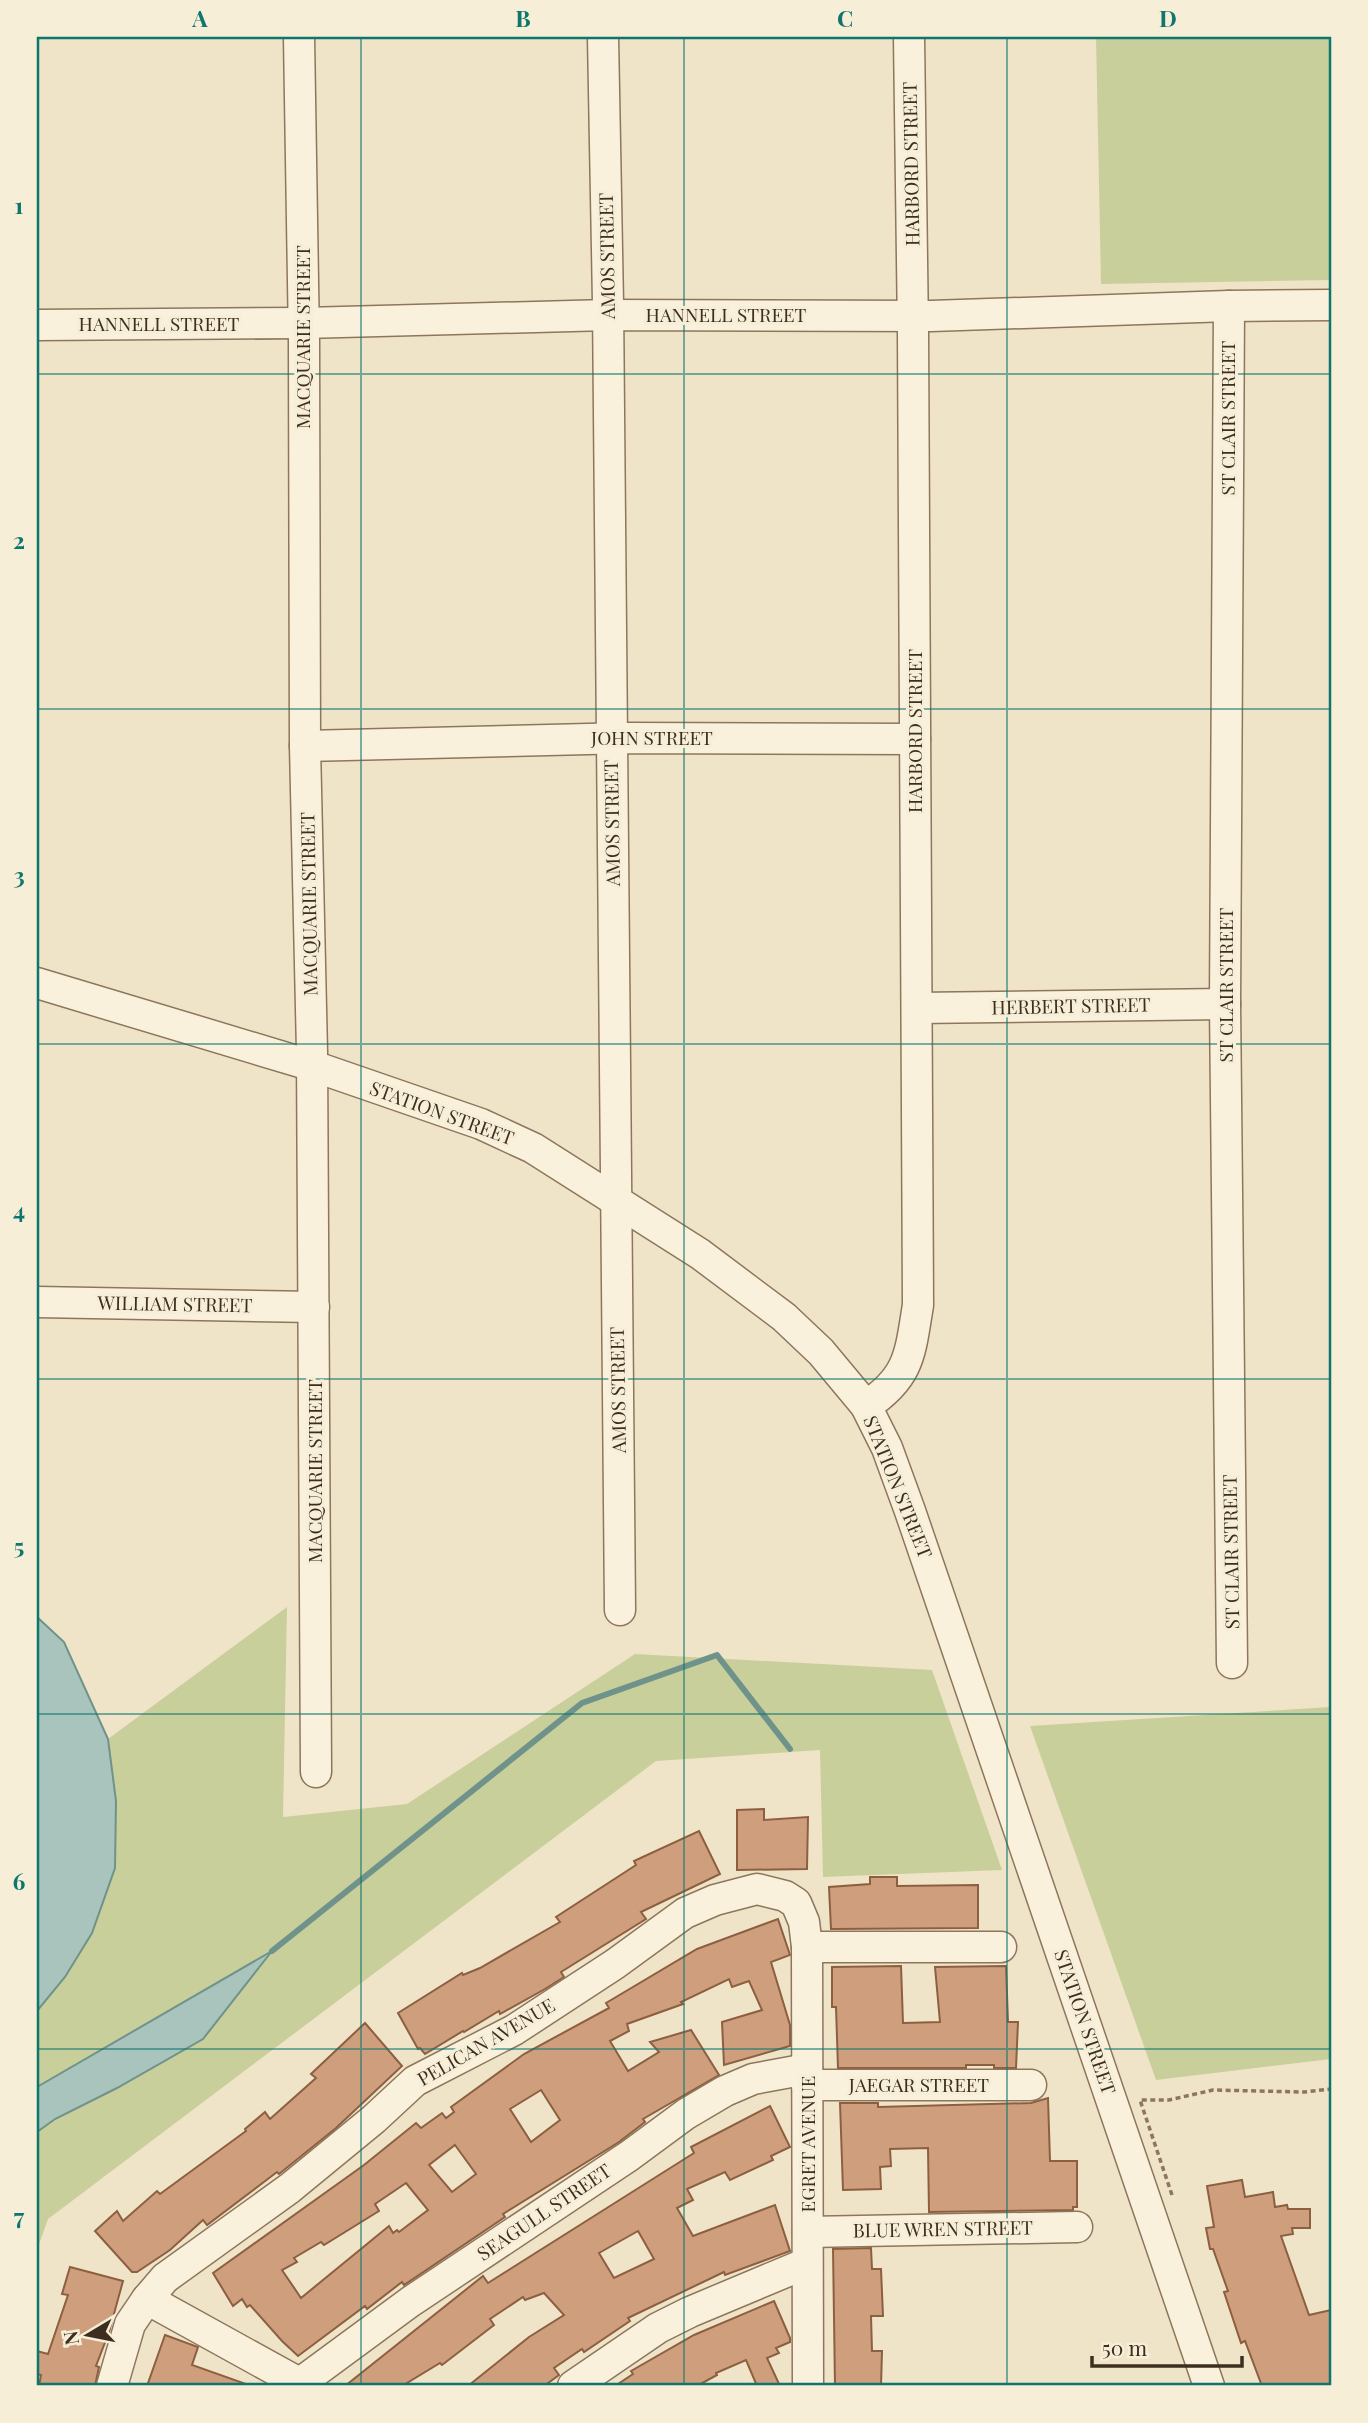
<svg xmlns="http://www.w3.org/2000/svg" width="1368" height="2423" font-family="'Playfair Display',serif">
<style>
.green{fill:#c9cf9b}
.water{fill:#a9c4bc;stroke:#6f938a;stroke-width:2}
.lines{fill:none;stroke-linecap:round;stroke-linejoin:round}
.stream{stroke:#6f938a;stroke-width:6}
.building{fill:#cf9f7d;stroke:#8d5f41;stroke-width:2;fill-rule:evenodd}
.minor-casing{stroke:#8d765c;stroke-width:33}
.path{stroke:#8d765c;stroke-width:3.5;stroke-dasharray:5 3.5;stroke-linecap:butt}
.minor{stroke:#faf1dc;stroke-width:30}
.grid{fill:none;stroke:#0f766e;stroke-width:2;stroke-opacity:0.55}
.labels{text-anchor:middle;stroke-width:6;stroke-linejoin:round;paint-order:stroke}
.street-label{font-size:19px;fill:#3d2e20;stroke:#f7eed8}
.neatline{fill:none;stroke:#0f766e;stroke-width:2.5}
.grid-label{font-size:23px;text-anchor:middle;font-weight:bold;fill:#0f766e}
</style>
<rect width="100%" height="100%" fill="#f0e4c8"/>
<g class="green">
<path d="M1096,37H1331V280L1101,284Z"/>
<path d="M287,1607L283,1817L407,1804L635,1654L932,1670L1002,1870L823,1877L820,1750L656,1761L48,2219L37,2250V2132L55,2119L117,2088L202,2039L271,1953L37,2087V2011L65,1977L116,1801L108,1739Z"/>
<path d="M1331,1707V2059L1156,2080L1030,1726Z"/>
</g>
<g class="water">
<path d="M37,1617L64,1642L108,1739L116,1801L115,1868L92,1933L65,1977L37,2011Z"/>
<path d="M272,1951L203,2039L117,2088L55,2119L37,2132V2087Z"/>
</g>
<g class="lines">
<path class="stream" d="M272,1951L582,1703L717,1655L790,1749"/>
</g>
<g class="building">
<path d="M764,1809V1820L808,1817L807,1869L737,1870V1810Z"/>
<path d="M699,1831L720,1874L641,1912L646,1919L561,1972L564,1977L545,1989L500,2014L499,2011L464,2032L463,2031L425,2054L420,2048L418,2049L398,2013L462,1973L463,1975L480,1968L560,1922L556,1917L636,1865L634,1861Z"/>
<path d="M870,1877H897V1886L978,1885V1928L831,1929L829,1887L870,1884Z"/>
<path d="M778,1919L790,1955L771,1962L790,2025V2046L724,2065L722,2022L762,2010L749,1981L732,1987L729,1979L681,2002L683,2004L627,2024L629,2031L610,2041L628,2071L659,2052L650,2042L691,2030L719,2075L643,2119L645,2122L619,2142L503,2214L505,2217L404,2285L402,2282L367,2309L365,2306L298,2356L282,2341L250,2305L247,2307L242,2299L233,2306L213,2273L364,2165L416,2123L421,2128L442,2113L446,2118L454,2112L451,2107L524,2054L609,2008L606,2003L697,1949ZM541,2090L560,2120L531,2142L510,2109ZM455,2145L476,2174L452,2192L429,2165ZM406,2183L428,2210L399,2232L397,2230L393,2233L389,2226L301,2298L282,2270L297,2262L294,2258L321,2242L324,2245L379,2211L375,2204Z"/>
<path d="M901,1966L903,2023L940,2022L935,1967L1006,1966L1008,2022H1018L1016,2068H994V2065H966V2068H838L836,2007H832V1967Z"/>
<path d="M365,2023L402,2066L336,2128L279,2174L277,2172L207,2225L203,2220L170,2250L137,2272H132L95,2231L117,2211L123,2221L157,2191L160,2194L246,2131L245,2129L265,2112L270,2119L316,2078L311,2074Z"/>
<path d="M1048,2098L1050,2161H1077V2207H1073V2210L929,2212L928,2148L890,2149L891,2166L880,2167L881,2189L843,2190L840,2103H878V2107L1031,2103Z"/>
<path d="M770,2106L790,2147L771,2156L773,2160L730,2180L725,2172L687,2189L693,2200L677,2208L693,2236L775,2205L790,2251L725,2275L724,2272L628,2318L630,2321L584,2352L582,2349L554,2368L559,2375L544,2386H468L529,2337L564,2315L544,2293L525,2300L523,2297L490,2319L494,2325L442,2365L440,2363L402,2386H345L483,2276L488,2283L694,2153L691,2147ZM638,2231L654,2259L614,2278L599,2253Z"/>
<path d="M1242,2180L1245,2197L1273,2192L1275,2207L1287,2205L1288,2209H1310V2228H1292L1293,2234L1281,2236L1309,2315L1331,2310V2383L1322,2386H1262L1245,2341L1241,2343L1224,2292L1228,2291L1213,2249H1210L1206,2228L1214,2227L1207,2186Z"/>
<path d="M871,2248L872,2269H881L883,2316H871L872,2351H882L881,2386H835L833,2249Z"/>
<path d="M70,2267L123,2281L109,2332L96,2366L99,2367L95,2386H39L41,2375L37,2374V2351L48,2354L68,2295L62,2294Z"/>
<path d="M774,2301L790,2338V2342L776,2348L779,2353L767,2358L780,2386H757L746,2360L716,2373L717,2375L697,2386H615L633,2374L631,2371L694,2335Z"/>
<path d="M165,2335L198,2347L192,2365L246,2384L245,2386H147Z"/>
</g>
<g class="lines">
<defs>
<g id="minor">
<path d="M299,37L304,342L305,746L312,1052L316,1772"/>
<path d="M603,37L608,303L620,1610"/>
<path d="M1229,306L1225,1004L1232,1663"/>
<path d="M37,325L304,323L608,315L931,316L1229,306L1331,305"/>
<path d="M305,746L628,738L915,739"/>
<path d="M37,983L313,1066L481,1124L533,1148L700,1254L784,1317L821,1352L866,1406L887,1448L910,1511L1209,2386"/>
<path d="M917,1008L1225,1004"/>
<path d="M37,1302L314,1307"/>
<path d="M866,1406C910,1377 910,1354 918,1305L913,333L909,37"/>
<path d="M807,1947H1001"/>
<path d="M807,2085H1031"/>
<path d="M808,2232L1077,2227"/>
<path d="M147,2299L299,2383"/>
<path d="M112,2386L130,2324L147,2299L165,2278L290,2188L374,2119L415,2081L514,2030L615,1964L685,1913L715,1900L757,1889L785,1896L796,1903L804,1922L807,1947L808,2386"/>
<path d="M296,2386L410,2302L629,2156L686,2114L725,2091L753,2079L807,2069"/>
<path d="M573,2386L658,2328L690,2312L807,2263"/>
</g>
</defs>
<use href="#minor" class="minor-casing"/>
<path class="path" d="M1172,2195L1140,2100H1169L1213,2090L1304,2092L1331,2089"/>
<use href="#minor" class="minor"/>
</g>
<path class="grid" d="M361,37V2386M684,37V2386M1007,37V2386M37,374H1331M37,709H1331M37,1044H1331M37,1379H1331M37,1714H1331M37,2049H1331"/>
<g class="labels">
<g class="street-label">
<text transform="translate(911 164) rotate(-91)" y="7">HARBORD STREET</text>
<text transform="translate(607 256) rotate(-91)" y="7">AMOS STREET</text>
<text x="726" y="322">HANNELL STREET</text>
<text x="159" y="331">HANNELL STREET</text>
<text transform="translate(303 337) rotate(-90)" y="7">MACQUARIE STREET</text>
<text transform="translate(1228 418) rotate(-90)" y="7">ST CLAIR STREET</text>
<text transform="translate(915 731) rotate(-90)" y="7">HARBORD STREET</text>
<text x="652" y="745">JOHN STREET</text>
<text transform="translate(612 823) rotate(-91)" y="7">AMOS STREET</text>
<text transform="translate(309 904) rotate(-91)" y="7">MACQUARIE STREET</text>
<text transform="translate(1226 985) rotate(-90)" y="7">ST CLAIR STREET</text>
<text transform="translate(1071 1006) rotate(-1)" y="7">HERBERT STREET</text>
<text transform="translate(442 1113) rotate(20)" y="7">STATION STREET</text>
<text transform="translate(175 1304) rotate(1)" y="7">WILLIAM STREET</text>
<text transform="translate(618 1390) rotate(-91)" y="7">AMOS STREET</text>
<text transform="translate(315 1471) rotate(-90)" y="7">MACQUARIE STREET</text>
<text transform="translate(898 1487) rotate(68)" y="7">STATION STREET</text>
<text transform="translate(1231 1552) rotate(-91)" y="7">ST CLAIR STREET</text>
<text transform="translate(1085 2022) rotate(71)" y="7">STATION STREET</text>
<text transform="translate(486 2042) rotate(-30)" y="7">PELICAN AVENUE</text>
<text x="919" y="2092">JAEGAR STREET</text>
<text transform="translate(808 2144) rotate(-90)" y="7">EGRET AVENUE</text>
<text transform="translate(544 2212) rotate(-34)" y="7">SEAGULL STREET</text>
<text transform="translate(943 2229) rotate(-1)" y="7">BLUE WREN STREET</text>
</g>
</g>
<rect width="1368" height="2423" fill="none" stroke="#f7eed8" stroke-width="77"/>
<g transform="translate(88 2335) rotate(260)" stroke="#f7eed8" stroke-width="5" paint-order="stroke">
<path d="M0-5L12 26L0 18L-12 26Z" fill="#3d2e20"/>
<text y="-10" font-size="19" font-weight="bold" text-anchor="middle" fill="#3d2e20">N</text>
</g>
<path d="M1092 2356v10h150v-10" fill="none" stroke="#3d2e20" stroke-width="3.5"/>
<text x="1102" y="2356" font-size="21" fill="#3d2e20" stroke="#f7eed8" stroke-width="5" paint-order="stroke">50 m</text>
<rect x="38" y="38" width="1292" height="2346" class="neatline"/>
<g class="grid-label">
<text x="200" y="27">A</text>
<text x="523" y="27">B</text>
<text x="845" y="27">C</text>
<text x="1168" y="27">D</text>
<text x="19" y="214">1</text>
<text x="19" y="549">2</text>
<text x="19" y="884">3</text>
<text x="19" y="1219">4</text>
<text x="19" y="1555">5</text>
<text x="19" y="1890">6</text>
<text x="19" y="2225">7</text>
</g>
</svg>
